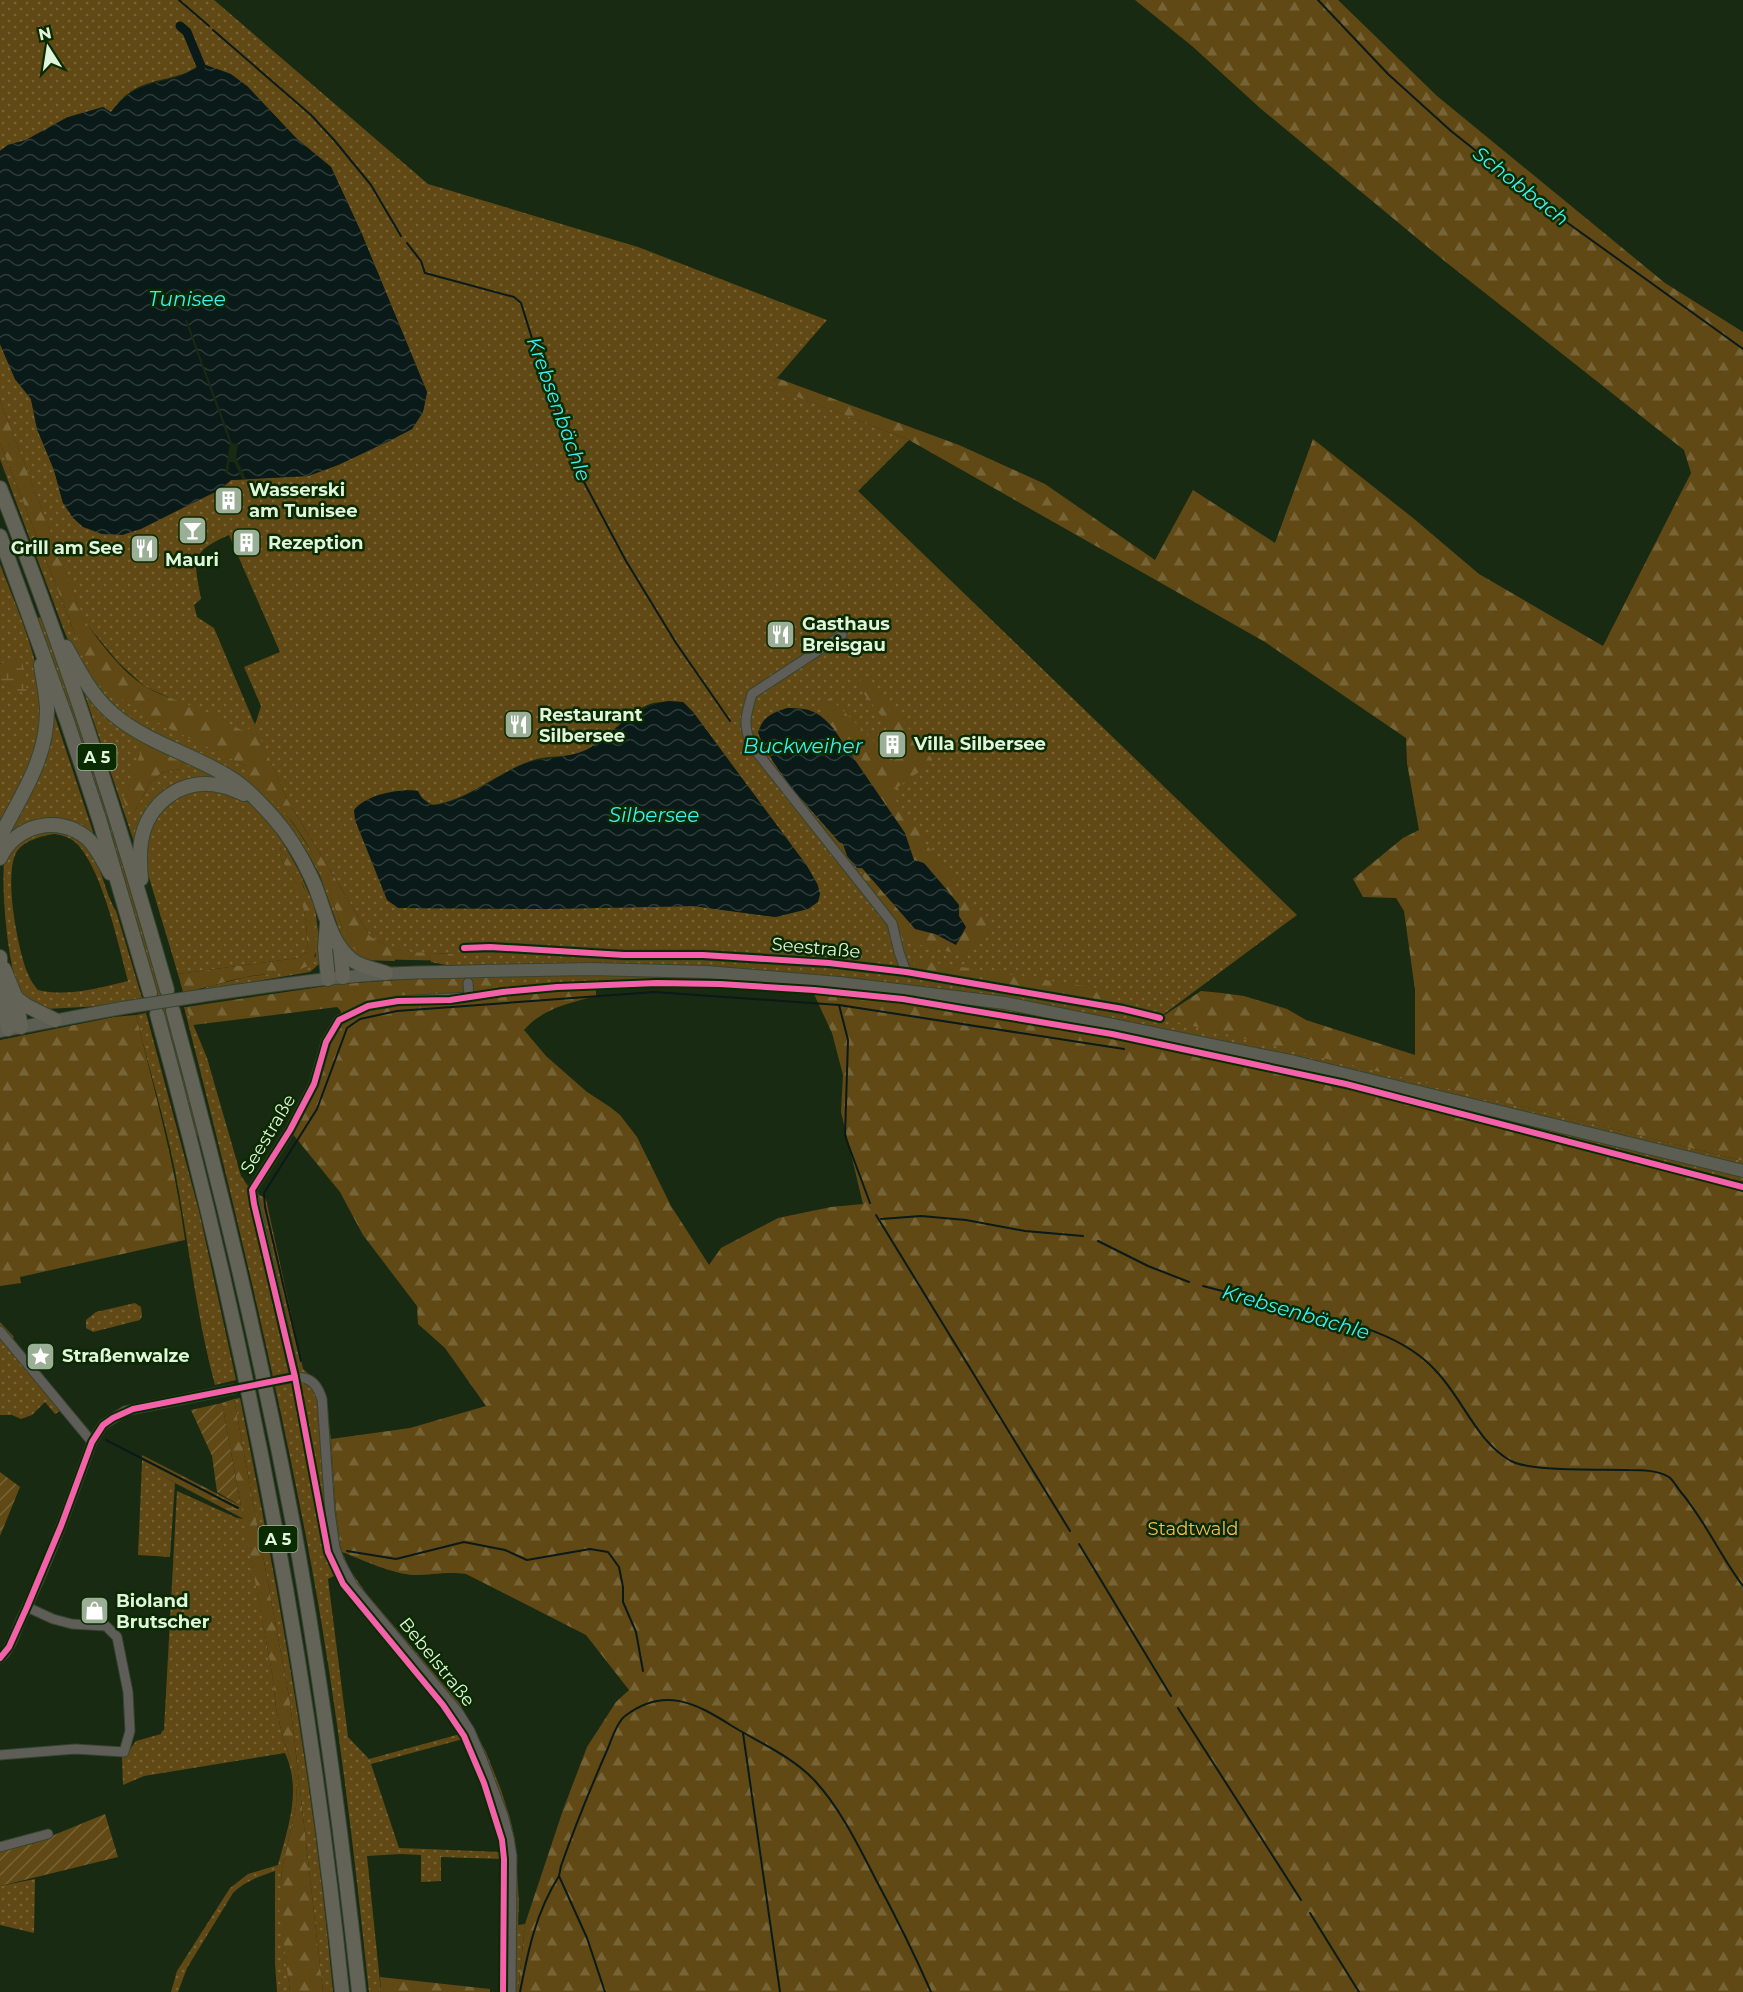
<svg xmlns="http://www.w3.org/2000/svg" width="1743" height="1992" font-family="Montserrat,sans-serif">
<style>
.grass{fill:url(#grass-dots);fill-rule:evenodd}
.forest{fill:url(#forest-firs)}
.wetland{fill:url(#wetland-marsh)}
.garden{fill:url(#garden-furrows)}
.water{fill:url(#water-waves)}
.pier{fill:#192a13}
.lines{fill:none;stroke-linecap:round;stroke-linejoin:round}
.stream{stroke:#0a1a18;stroke-width:2}
.canal{stroke:#0a1a18;stroke-width:9}
.minor-tunnel{stroke:#374831;stroke-width:9;stroke-dasharray:9 4.5;stroke-linecap:butt}
.minor-casing{stroke:#364531;stroke-width:11}
.major-casing{stroke:#364531;stroke-width:14}
.highway-casing{stroke:#364531;stroke-width:16}
.minor{stroke:#5f5d57;stroke-width:9}
.major{stroke:#5c5d53;stroke-width:12}
.highway{stroke:#636358;stroke-width:14}
.major-bridge-casing{stroke:#364531;stroke-width:14;stroke-linecap:butt}
.major-bridge{stroke:#5c5d53;stroke-width:12}
.cycleway-casing{stroke:#0a2a00;stroke-width:10}
.cycleway{stroke:#f560ab;stroke-width:6}
.labels{text-anchor:middle;stroke-width:5;stroke-linejoin:round;paint-order:stroke}
.shield{fill:#0a2a00;stroke:#a0b89a;stroke-width:1.5}
.shield-label{font-size:16px;font-weight:bold;fill:#e1f5dc}
.poi-label{font-size:18px;font-weight:bold;fill:#e1f5dc;stroke:#0a2a00;text-anchor:start}
.street-label{font-size:18px;fill:#e1f5dc;stroke:#0a2a00}
.park-label{font-size:18px;fill:#f9bd54;stroke:#0a2a00}
.water-label{font-size:20px;font-style:italic;fill:#3af0f6;stroke:#0a2a00}
</style>
<defs>
<pattern id="grass-dots" width="8" height="8" patternUnits="userSpaceOnUse" patternTransform="scale(1.5)"><rect width="8" height="8" fill="#614915"/><path d="M2 2h.1M6 6h.1" fill="none" stroke="#776436" stroke-width="1.8" stroke-linecap="round"/></pattern>
<pattern id="forest-firs" width="22" height="20" patternUnits="userSpaceOnUse" patternTransform="scale(1.5)"><rect width="22" height="20" fill="#614915"/><path d="M5 1l3.5 6h-7zM16 11l3.5 6h-7z" fill="#776436"/></pattern>
<pattern id="wetland-marsh" width="20" height="14" patternUnits="userSpaceOnUse" patternTransform="scale(1.5)"><rect width="20" height="14" fill="#614915"/><path d="M1 5h8M5 5V1M11 12h8M15 12V8" fill="none" stroke="#776436"/></pattern>
<pattern id="garden-furrows" width="10" height="10" patternUnits="userSpaceOnUse" patternTransform="scale(1.5)"><rect width="10" height="10" fill="#614915"/><path d="M-1 1l2-2M0 10L10 0M9 11l2-2" fill="none" stroke="#776436"/></pattern>
<pattern id="water-waves" width="16" height="10" patternUnits="userSpaceOnUse" patternTransform="scale(1.5)"><rect width="16" height="10" fill="#0a1a18"/><path d="M0 5q4-4 8 0t8 0" fill="none" stroke="#2d3c39"/></pattern>
</defs>
<rect width="100%" height="100%" fill="#192a13"/>
<g class="grass">
<path d="M0,0H214L428,184L638,247L827,320L770,386L909,440L858,491L1297,915L1160,1017L1743,1161V1180L1739,1190L1553,1140L1340,1088L1134,1042L904,1002L813,992L723,986L653,985L498,993L485,977L484,965L451,966L431,962V959L452,954C420,953 397,955 370,936L287,799L255,727L244,732L144,686L118,662L85,622L0,400V344L15,379L31,399L37,429L54,470L63,503L141,528L220,490L231,480L308,476L338,465L389,441L412,429L423,412L427,392L361,232L331,167L297,139L247,86L198,66C178,80 155,78 135,89C125,94 118,103 111,112L68,117L26,140L8,145L0,151ZM229,535L280,652L244,667L261,706L255,725L214,628L197,617L194,605L201,599C194,559 189,553 229,535ZM683,702L693,712L807,866L818,885L776,917L693,906L548,909L398,908L399,792L405,790L417,791L422,798L432,805C471,800 500,769 537,759C554,755 571,758 587,750C610,738 626,713 650,704C659,701 673,702 683,702Z"/>
<path d="M0,443L75,634L211,748L246,766L269,797L282,809L297,829L312,853L323,874L342,927L368,959H395V961L361,960L344,943L320,876L309,855L276,810L142,731L109,704L72,649L65,633L0,459Z"/>
<path d="M0,564C23,626 60,697 32,764C24,785 11,806 0,826V682L27,694L20,658L0,664Z"/>
<path d="M42,617C101,788 154,960 200,1135L196,1136C149,962 100,788 37,618Z"/>
<path d="M82,686L147,742L135,811L149,784L161,773L180,769L184,759L221,777V781L182,784L137,841L134,842Z"/>
<path d="M53,711L95,838L69,823L5,843Z"/>
<path d="M216,788L245,800L253,806L271,825L283,843L299,871L315,907L321,957L319,964L310,972L199,991L207,987L246,977L296,970L316,956L304,887L280,847C278,862 291,872 297,886C305,906 308,930 307,952L298,958L178,974L145,864L144,844L163,805L188,790Z"/>
<path d="M46,829C54,831 65,831 73,834C99,845 102,889 116,911L142,998L102,1006L46,1009L21,996C8,970 0,882 5,856C14,841 29,834 46,829ZM54,834C64,835 72,838 79,846C103,874 118,943 128,981C98,988 69,997 38,990C34,985 30,980 28,974C18,950 3,874 17,851C25,840 42,836 54,834Z"/>
<path d="M184,1007H186L207,1058L241,1176L250,1189L266,1199L303,1369L318,1382L324,1391L331,1439L336,1511L342,1552L350,1570L366,1593L460,1704L486,1752L501,1790L510,1818L515,1840L519,1903L518,1925L525,1924L518,1992H500L502,1859L441,1857V1881L421,1882V1855L401,1854L367,1856L381,1992H369C354,1849 337,1704 311,1563C276,1376 231,1191 184,1007ZM336,1575C372,1632 421,1679 460,1734L369,1759L348,1737L328,1579ZM463,1739L482,1783L501,1852L399,1848L371,1764Z"/>
<path d="M146,1013L199,1211L236,1380L215,1385C198,1322 190,1256 179,1192C169,1132 150,1074 136,1015Z"/>
<path d="M135,1303L141,1307L142,1316L140,1320L93,1332L86,1328V1320L96,1312Z"/>
<path d="M0,1322L14,1337L9,1342L60,1411L55,1414L45,1402L32,1415L21,1419L12,1415H0Z"/>
<path d="M240,1398C279,1594 315,1792 333,1992H323L290,1702L234,1399Z"/>
<path d="M142,1463L175,1483L170,1557L138,1555Z"/>
<path d="M177,1491L237,1518L244,1519L272,1673L276,1708L282,1734L297,1780L296,1807L282,1869L280,1909L290,1992H277L275,1963V1871C260,1876 245,1881 233,1893L187,1968L178,1992H171L177,1971L230,1888L248,1874L278,1865C288,1827 302,1790 285,1753L144,1776L123,1785L122,1757L128,1752L136,1741L161,1734L162,1731L164,1730Z"/>
<path d="M35,1879L34,1933L0,1925V1886Z"/>
</g>
<g class="forest">
<path d="M1135,0H1338L1437,96L1665,283L1743,332V1161L1160,1018L1201,991L1222,993L1244,996L1287,1009L1306,1020L1415,1055V990L1404,911L1396,898L1363,897L1353,879L1403,838L1419,830L1407,763L1406,738L1265,642L909,440L769,386L777,378L959,445L1045,484L1155,560L1193,490L1275,543L1313,439L1413,518L1479,574L1603,646L1691,473L1684,450L1447,263L1260,108L1192,46Z"/>
<path d="M0,400L85,621C100,643 123,673 146,687C165,698 187,703 206,712C219,718 231,726 244,731L255,726L287,799L370,936C397,955 420,952 452,954L454,955L456,961L368,959L349,945C330,897 317,846 280,808C270,798 259,790 248,781L246,766L162,725L111,692L90,668L75,634L0,443Z"/>
<path d="M868,676L932,759L931,763L891,792L909,822L925,830V843L948,872L961,893L985,917L989,925L987,933L969,950L959,954L902,941L898,923L858,875L864,871L915,929L935,934L942,939L966,927L959,916L914,860L905,833L833,728L821,715L822,703L827,698L831,699L876,743L890,763L909,751L861,690L858,682Z"/>
<path d="M147,742L184,759L180,769L161,773L149,784L135,811L127,810L123,798L143,747Z"/>
<path d="M279,846C288,859 297,872 303,886C310,901 325,953 309,965C295,975 263,973 246,977C225,981 204,989 183,992L178,974L298,958L307,952C308,930 305,906 296,885C290,871 279,862 279,846Z"/>
<path d="M916,960L1103,989L1111,991L1113,1001L921,972L914,963Z"/>
<path d="M493,976L498,993L596,988V996C570,1003 543,1008 524,1030L546,1056L587,1092L610,1107L620,1115L637,1137L671,1206L709,1265L721,1248L778,1218L831,1207L863,1204L841,1112L843,1075L832,1033L813,992L904,1002L1134,1042L1340,1088L1553,1140L1739,1190L1743,1180V1992H518L525,1924L563,1810L587,1747L616,1702L629,1690L586,1635L466,1574C447,1571 433,1575 414,1575C392,1574 363,1560 342,1552L336,1511L331,1439L410,1428L486,1406L445,1348L418,1324L417,1306L363,1235L340,1192L291,1132L330,1042L344,1020L340,1010L337,1007L193,1025L186,1007L340,984L426,978Z"/>
<path d="M136,1015C154,1090 175,1163 185,1240L20,1277L21,1283L0,1286V1040L114,1017Z"/>
<path d="M234,1399L290,1702L323,1992H290L279,1909L282,1869L296,1807L297,1780L282,1734L276,1708L272,1673L222,1403Z"/>
<path d="M380,1977L490,1989V1992H381Z"/>
</g>
<g class="wetland">
<path d="M20,657L25,672L27,695L0,682V664Z"/>
<path d="M142,1455L241,1506L244,1519L175,1483L142,1463Z"/>
</g>
<g class="garden">
<path d="M222,1403L241,1506L217,1492L212,1456L191,1410Z"/>
<path d="M0,1472L20,1487L0,1536Z"/>
<path d="M105,1814L118,1857L0,1886V1851L32,1844Z"/>
</g>
<g class="water">
<path d="M206,65L231,74L247,86L297,139L331,167L361,232L427,392L423,412L412,429L389,441L338,465L308,476L231,480L220,489L141,529L122,535L102,534L83,527L73,518L63,503L54,470L37,429L31,399L15,379L0,344V151L8,145L26,140L68,117L103,107L111,112C136,82 147,87 181,76C190,72 197,67 206,65Z"/>
<path d="M668,701L683,702L693,712L807,866L818,886L820,894L818,902L808,909L776,917L693,906L548,909L398,908L387,900L355,820L354,810C368,794 397,789 418,791C421,798 427,805 435,805C458,805 497,776 519,766C540,756 564,760 586,750C592,747 599,741 604,737C626,721 642,705 668,701Z"/>
<path d="M787,708C810,708 818,711 833,728L905,833L914,860L924,863L947,890L959,905V916L966,927L956,945L935,934L915,929L862,868H857L847,856L843,844L839,842C810,808 775,774 758,733C762,717 772,713 787,708Z"/>
</g>
<path class="pier" d="M185,320H187L232,443L238,444L236,458L246,479H242L234,462H229L228,474L225,473L230,444Z"/>
<g class="lines">
<g class="stream">
<path d="M179,0L209,26"/>
<path d="M1318,0L1388,74L1451,131L1558,216L1743,349"/>
<path d="M213,30L311,115L335,141L371,185L401,236"/>
<path d="M407,243L421,261L425,273L514,297L521,303L544,377L577,469L626,561L676,643L730,721"/>
<path d="M839,1005L848,1040L845,1136L870,1203"/>
<path d="M876,1215L1070,1531"/>
<path d="M881,1219L921,1216L966,1220L1025,1231L1083,1236"/>
<path d="M1098,1241L1148,1266L1189,1282"/>
<path d="M1203,1286C1234,1294 1265,1302 1296,1309C1343,1321 1402,1333 1436,1371C1463,1399 1476,1441 1511,1461C1532,1472 1602,1469 1629,1470C1642,1470 1657,1470 1669,1477C1673,1480 1677,1487 1680,1491C1705,1520 1720,1556 1743,1586"/>
<path d="M301,1361L265,1207L264,1193L317,1109L347,1028L360,1019L397,1011L654,992L839,1005L1124,1049"/>
<path d="M106,1440L238,1508"/>
<path d="M1079,1544L1171,1696"/>
<path d="M347,1551L396,1559L464,1542L505,1550L527,1560L590,1549L608,1552L619,1567L623,1587V1602L636,1632L643,1671"/>
<path d="M1178,1708L1301,1900"/>
<path d="M743,1733L780,1992"/>
<path d="M1310,1913L1359,1992"/>
<path d="M520,1992C528,1951 536,1912 559,1876"/>
<path d="M605,1992L587,1938L559,1876L561,1866C575,1826 591,1787 608,1748C612,1738 617,1722 625,1716C664,1686 696,1703 732,1726C760,1743 793,1757 815,1781C840,1808 858,1845 875,1878C895,1915 914,1953 931,1992"/>
</g>
<path class="canal" d="M180,26L187,32L201,66"/>
<path class="minor-tunnel" d="M234,1389L270,1382"/>
<defs>
<g id="minor">
<path d="M842,635L752,694C746,715 742,725 752,746L892,923L899,952L906,972"/>
<path d="M464,948L490,947L624,955H703L829,963L906,972L1123,1009L1160,1018"/>
<path d="M0,1331L92,1442"/>
<path d="M295,1377L252,1190L290,1130L314,1084L326,1042L339,1020L368,1006L398,1001L469,997L468,983"/>
<path d="M275,1381C298,1376 314,1372 322,1399L330,1512L335,1548L339,1560L353,1586L458,1712L470,1731L482,1759L503,1815L509,1838L512,1856L511,1992"/>
<path d="M0,1658C10,1650 15,1634 20,1622C48,1564 70,1503 92,1442L103,1425L125,1411L234,1389"/>
<path d="M0,1755L75,1749L124,1752L130,1731L129,1712L128,1692L117,1637L106,1626L72,1624L53,1619L27,1607"/>
<path d="M0,1847L48,1834"/>
</g>
<g id="major">
<path d="M484,971L591,969L706,972L839,983L1005,1003L1295,1062L1743,1171"/>
<path d="M200,996C283,984 367,971 451,972"/>
<path d="M0,1031L122,1008"/>
</g>
<g id="highway">
<path d="M0,488C65,652 119,820 167,990"/>
<path d="M0,536L67,721L100,822L150,993"/>
<path d="M66,647C79,671 92,696 113,714C147,743 192,754 229,777C246,787 260,803 273,817C289,835 302,857 312,879C324,904 328,942 352,960C361,967 375,969 386,973"/>
<path d="M0,837C22,793 48,759 47,707C46,693 43,679 41,665"/>
<path d="M0,858C15,825 58,814 87,838C97,847 103,861 110,873"/>
<path d="M141,879C140,867 139,854 141,842C147,803 183,776 222,786C229,787 237,791 244,794"/>
<path d="M327,923L325,948L328,979"/>
<path d="M340,947L343,977"/>
<path d="M0,957L1,989L8,1029"/>
<path d="M4,969L16,998L21,1027"/>
<path d="M16,998L27,1006L55,1020"/>
<path d="M173,1011C220,1182 261,1355 294,1529C322,1683 342,1837 359,1992"/>
<path d="M157,1014C245,1335 308,1661 342,1992"/>
</g>
</defs>
<use href="#minor" class="minor-casing"/>
<use href="#major" class="major-casing"/>
<use href="#highway" class="highway-casing"/>
<use href="#minor" class="minor"/>
<use href="#major" class="major"/>
<use href="#highway" class="highway"/>
<defs>
<g id="major-bridge">
<path d="M451,972L484,971"/>
<path d="M122,1008L200,996"/>
</g>
</defs>
<use href="#major-bridge" class="major-bridge-casing"/>
<use href="#major-bridge" class="major-bridge"/>
<defs>
<g id="cycleway">
<path d="M464,948L490,947L624,955H703L829,963L906,972L1123,1009L1160,1018"/>
<path d="M0,1658L9,1647L27,1607L61,1526L92,1442L103,1425L113,1418L133,1409L295,1377"/>
<path d="M503,1992L504,1859L502,1840L484,1783L464,1736L443,1705L343,1584L328,1552L295,1377L254,1204L252,1190L290,1130L314,1084L326,1042L339,1020L368,1006L398,1001L450,1000L503,992L557,987L657,983L720,984L814,990L903,999L1112,1034L1346,1084L1743,1187"/>
</g>
</defs>
<use href="#cycleway" class="cycleway-casing"/>
<use href="#cycleway" class="cycleway"/>
</g>
<defs>
<symbol id="building-square" viewBox="-11 -11 22 22"><rect x="-9" y="-9" width="18" height="18" rx="4" fill="#9bae96" stroke="#0a2a00"/><path d="M-4-6H4V6H1V3H-1V6H-4ZM-2.5-4.3h1.7v1.8h-1.7ZM.8-4.3h1.7v1.8H.8ZM-2.5-1h1.7V.8h-1.7ZM.8-1h1.7V.8H.8Z" fill="#fff"/></symbol>
<symbol id="bar-square" viewBox="-11 -11 22 22"><rect x="-9" y="-9" width="18" height="18" rx="4" fill="#9bae96" stroke="#0a2a00"/><path d="M-6-5H6L.8 .8V4.5H3.5V6h-7V4.5H-.8V.8Z" fill="#fff"/></symbol>
<symbol id="restaurant-square" viewBox="-11 -11 22 22"><rect x="-9" y="-9" width="18" height="18" rx="4" fill="#9bae96" stroke="#0a2a00"/><path d="M-5-6h1v4h1v-4h1v4h1v-4h1v5L-1.5 .5V6h-2V.5L-5-1ZM5-6V6H3V1.5H1.5Q1.5-4 5-6Z" fill="#fff"/></symbol>
<symbol id="sight-square" viewBox="-11 -11 22 22"><rect x="-9" y="-9" width="18" height="18" rx="4" fill="#9bae96" stroke="#0a2a00"/><path d="M0-6L1.8-2.2L6-1.7L2.9 1.2L3.7 5.4L0 3.3L-3.7 5.4L-2.9 1.2L-6-1.7L-1.8-2.2Z" fill="#fff"/></symbol>
<symbol id="shop-square" viewBox="-11 -11 22 22"><rect x="-9" y="-9" width="18" height="18" rx="4" fill="#9bae96" stroke="#0a2a00"/><path d="M-5-2.5h2.3a2.7 3.5 0 0 1 5.4 0H5L5.5 6h-11ZM-1.5-2.5h3a1.5 2.3 0 0 0-3 0Z" fill="#fff"/></symbol>
</defs>
<g fill-rule="evenodd">
<use href="#building-square" x="212" y="484" width="33" height="33"/>
<use href="#bar-square" x="176" y="514" width="33" height="33"/>
<use href="#building-square" x="230" y="526" width="33" height="33"/>
<use href="#restaurant-square" x="128" y="532" width="33" height="33"/>
<use href="#restaurant-square" x="764" y="618" width="33" height="33"/>
<use href="#restaurant-square" x="502" y="708" width="33" height="33"/>
<use href="#building-square" x="876" y="728" width="33" height="33"/>
<use href="#sight-square" x="24" y="1340" width="33" height="33"/>
<use href="#shop-square" x="78" y="1594" width="33" height="33"/>
</g>
<g class="labels">
<g class="shield">
<rect x="77.5" y="744" width="39" height="26" rx="4.5"/>
<rect x="258.5" y="1526" width="39" height="26" rx="4.5"/>
</g>
<g class="shield-label">
<text x="97" y="763">A 5</text>
<text x="278" y="1545">A 5</text>
</g>
<g class="poi-label">
<text x="249" y="496">Wasserski<tspan x="249" dy="21">am Tunisee</tspan></text>
<text x="268" y="549">Rezeption</text>
<text x="123" y="554" text-anchor="end">Grill am See</text>
<text x="192" y="566" text-anchor="middle">Mauri</text>
<text x="802" y="630">Gasthaus<tspan x="802" dy="21">Breisgau</tspan></text>
<text x="539" y="721">Restaurant<tspan x="539" dy="21">Silbersee</tspan></text>
<text x="914" y="750">Villa Silbersee</text>
<text x="62" y="1362">Straßenwalze</text>
<text x="116" y="1607">Bioland<tspan x="116" dy="21">Brutscher</tspan></text>
</g>
<g class="street-label">
<text transform="translate(816 948) rotate(5)" y="6">Seestraße</text>
<text transform="translate(268 1134) rotate(-59)" y="6">Seestraße</text>
<text transform="translate(437 1662) rotate(51)" y="6">Bebelstraße</text>
</g>
<g class="park-label">
<text x="1193" y="1535">Stadtwald</text>
</g>
<g class="water-label">
<text transform="translate(1521 186) rotate(38)" y="7">Schobbach</text>
<text x="187" y="306">Tunisee</text>
<text transform="translate(559 409) rotate(70)" y="7">Krebsenbächle</text>
<text x="803" y="753">Buckweiher</text>
<text x="654" y="822">Silbersee</text>
<text transform="translate(1296 1312) rotate(16)" y="7">Krebsenbächle</text>
</g>
</g>
<g transform="translate(48 48) rotate(348)" stroke="#0a2a00" stroke-width="4.5" paint-order="stroke">
<path d="M0-4.5L10 22L0 15L-10 22Z" fill="#e1f5dc"/>
<text y="-9" font-size="16" font-weight="bold" text-anchor="middle" fill="#e1f5dc">N</text>
</g>
</svg>
